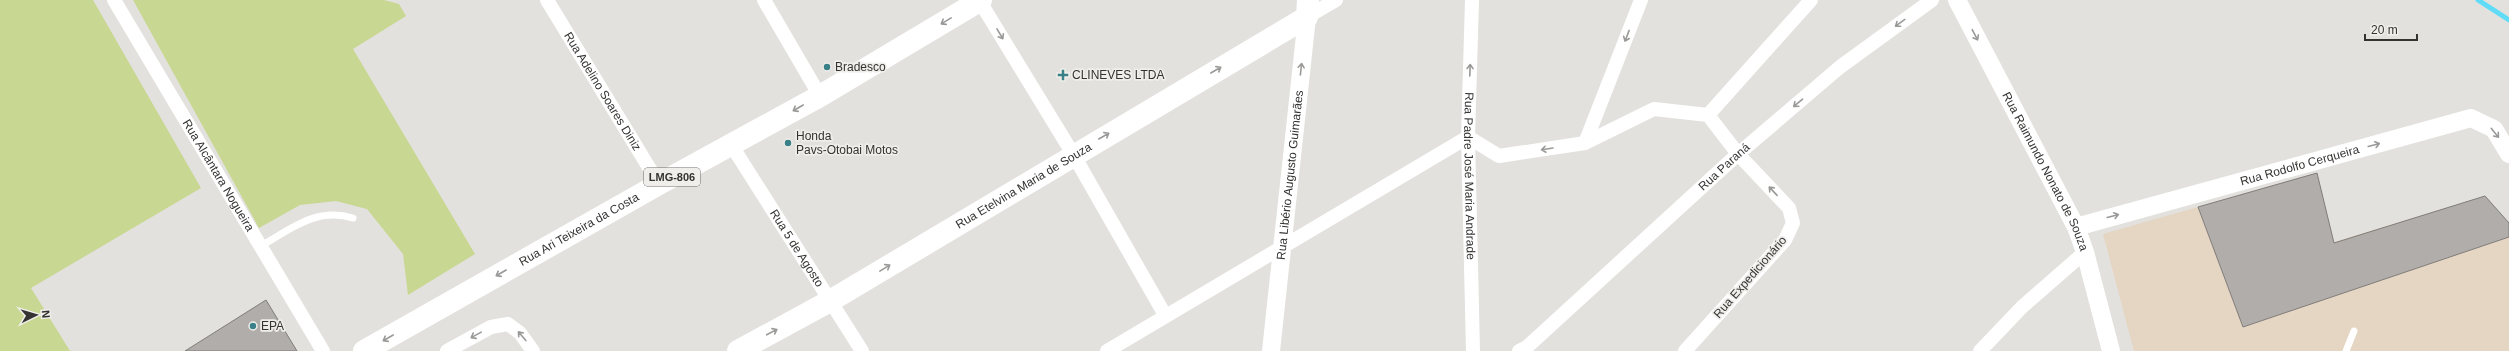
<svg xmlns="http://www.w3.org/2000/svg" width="2509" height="351" font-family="Helvetica,sans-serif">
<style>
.industrial{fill:#e5d5c3}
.green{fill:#c8d791}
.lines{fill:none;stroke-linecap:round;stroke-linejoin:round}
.stream{stroke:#60dcf7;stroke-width:5}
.building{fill:#b0adaa;stroke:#807d7a}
.service{stroke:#fff;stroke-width:7}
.minor{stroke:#fff;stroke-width:14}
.tertiary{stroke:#fff;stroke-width:18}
.trunk{stroke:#fff;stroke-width:22}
.oneway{stroke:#9a9998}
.poi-dot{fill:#398089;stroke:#f0eeea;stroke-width:1.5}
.labels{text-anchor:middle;stroke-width:3.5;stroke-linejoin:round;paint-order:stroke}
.shield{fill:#f0eeea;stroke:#6c6b69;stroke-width:1}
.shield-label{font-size:11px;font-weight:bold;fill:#343332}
.poi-label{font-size:12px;fill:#343332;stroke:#f0eeea;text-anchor:start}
.street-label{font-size:12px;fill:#343332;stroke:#f0eeea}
</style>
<rect width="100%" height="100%" fill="#e3e1dd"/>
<path class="industrial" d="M2317,173L2334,242L2485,196L2509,223V351H2134L2103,234Z"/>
<g class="green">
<path d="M0,0H93L201,188L31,288L70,351H0Z"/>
<path d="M133,0H384L399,4L406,16L353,49L475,254L408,295L403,254L367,209L336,201L300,205L259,228Z"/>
</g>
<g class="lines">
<path class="stream" d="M2478,0L2509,20"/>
</g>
<g class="building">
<path d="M2317,173L2334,243L2485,196L2509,223V237L2243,327L2198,207Z"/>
<path d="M266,300L297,351H185Z"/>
</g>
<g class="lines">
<g class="service">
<path d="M261,246C291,229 316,207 353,218"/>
<path d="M2346,351L2354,331"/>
</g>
<g class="minor">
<path id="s1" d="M114,0L323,351"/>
<path id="s2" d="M547,0L659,184"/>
<path d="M764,0L820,96"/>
<path d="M979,0L1073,154L1165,315"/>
<path id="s3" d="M1472,0L1468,137L1473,351"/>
<path d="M1307,17L1336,0"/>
<path d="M1708,115L1811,0"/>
<path d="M1468,137L1499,156L1585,143L1654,109L1708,115L1738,154L1789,208L1793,223L1785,240L1685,351"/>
<path d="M1585,143L1641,0"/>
<path id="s4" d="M732,146L862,351"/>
<path d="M447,351L491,327L508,324L520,333L533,351"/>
<path d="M1107,351L1468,137"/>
<path id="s5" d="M1519,351L1527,347L1738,154L1840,67L1932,0"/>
<path d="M1980,351L2022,307L2085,252"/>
</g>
<g class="tertiary">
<path id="s6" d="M1957,0L2076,227L2085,252L2111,351"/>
<path id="s7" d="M2076,227L2471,118L2494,129L2509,154"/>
<path id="s8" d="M1271,351L1307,17"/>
</g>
<g class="trunk">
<path id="s9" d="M364,351L659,184L820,96L981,0"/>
<path id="s10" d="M738,351L830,301L1307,17L1308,0"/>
</g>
</g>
<defs><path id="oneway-shaft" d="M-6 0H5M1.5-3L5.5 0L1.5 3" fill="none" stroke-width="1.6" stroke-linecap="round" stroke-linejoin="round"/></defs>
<g class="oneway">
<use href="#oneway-shaft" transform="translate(946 21) rotate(149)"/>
<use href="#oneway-shaft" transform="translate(1900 23) rotate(144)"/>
<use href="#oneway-shaft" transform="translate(1000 34) rotate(59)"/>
<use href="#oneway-shaft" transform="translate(1975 35) rotate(62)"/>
<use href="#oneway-shaft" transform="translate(1627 36) rotate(111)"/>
<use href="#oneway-shaft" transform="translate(1301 69) rotate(-84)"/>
<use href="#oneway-shaft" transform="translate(1216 70) rotate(-30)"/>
<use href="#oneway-shaft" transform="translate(1470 70) rotate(-88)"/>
<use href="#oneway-shaft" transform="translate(1798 103) rotate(140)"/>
<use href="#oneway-shaft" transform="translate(798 108) rotate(150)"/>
<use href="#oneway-shaft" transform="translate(2495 133) rotate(51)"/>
<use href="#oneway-shaft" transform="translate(1104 136) rotate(-30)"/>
<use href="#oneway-shaft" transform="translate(2374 145) rotate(-15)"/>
<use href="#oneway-shaft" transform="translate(1547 149) rotate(171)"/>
<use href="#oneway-shaft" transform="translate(1773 191) rotate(-133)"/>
<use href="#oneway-shaft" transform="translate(2113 216) rotate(-15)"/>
<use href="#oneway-shaft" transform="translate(885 268) rotate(-31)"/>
<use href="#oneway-shaft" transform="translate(501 273) rotate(150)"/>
<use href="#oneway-shaft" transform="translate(772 332) rotate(-28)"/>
<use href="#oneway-shaft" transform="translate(476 335) rotate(151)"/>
<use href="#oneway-shaft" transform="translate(522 336) rotate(-130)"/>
<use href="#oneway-shaft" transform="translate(388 338) rotate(150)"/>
</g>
<g class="poi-dot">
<circle cx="827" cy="67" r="4"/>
<path d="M1061 69h4v4h4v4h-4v4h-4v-4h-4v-4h4z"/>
<circle cx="788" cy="143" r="4"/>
<circle cx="253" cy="326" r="4"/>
</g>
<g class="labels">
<rect class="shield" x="644" y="168" width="56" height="18" rx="3"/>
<g class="shield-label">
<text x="672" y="181">LMG-806</text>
</g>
<g class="poi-label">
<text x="835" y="71">Bradesco</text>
<text x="1072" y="79">CLINEVES LTDA</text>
<text x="796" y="140">Honda<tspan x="796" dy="14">Pavs-Otobai Motos</tspan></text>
<text x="261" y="330">EPA</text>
</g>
<g class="street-label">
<text dy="4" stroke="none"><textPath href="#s2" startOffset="107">Rua Adelino Soares Diniz</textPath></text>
<text dy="4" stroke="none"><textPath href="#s7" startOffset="232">Rua Rodolfo Cerqueira</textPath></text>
<text dy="4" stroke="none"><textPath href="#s5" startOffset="276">Rua Paraná</textPath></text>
<text dy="4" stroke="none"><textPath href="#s6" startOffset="193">Rua Raimundo Nonato de Souza</textPath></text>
<text dy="4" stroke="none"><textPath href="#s8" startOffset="177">Rua Libério Augusto Guimarães</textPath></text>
<text dy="4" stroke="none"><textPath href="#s3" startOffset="176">Rua Padre José Maria Andrade</textPath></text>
<text dy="4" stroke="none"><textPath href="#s1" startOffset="204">Rua Alcântara Nogueira</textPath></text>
<text dy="4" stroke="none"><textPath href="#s10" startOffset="330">Rua Etelvina Maria de Souza</textPath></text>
<text dy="4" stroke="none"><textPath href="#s9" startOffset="247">Rua Ari Teixeira da Costa</textPath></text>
<text dy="4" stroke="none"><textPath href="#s4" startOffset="121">Rua 5 de Agosto</textPath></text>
<text transform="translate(1750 277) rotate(-49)" y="4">Rua Expedicionário</text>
</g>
</g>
<g transform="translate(36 315) rotate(85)" stroke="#f0eeea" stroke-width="3" paint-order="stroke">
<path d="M0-3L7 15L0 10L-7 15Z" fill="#343332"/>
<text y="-6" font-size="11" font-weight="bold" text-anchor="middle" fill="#343332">N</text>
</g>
<path d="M2365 34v6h52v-6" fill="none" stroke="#343332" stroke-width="2"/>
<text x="2371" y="34" font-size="12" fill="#343332" stroke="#f0eeea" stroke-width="3" paint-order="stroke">20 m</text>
</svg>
